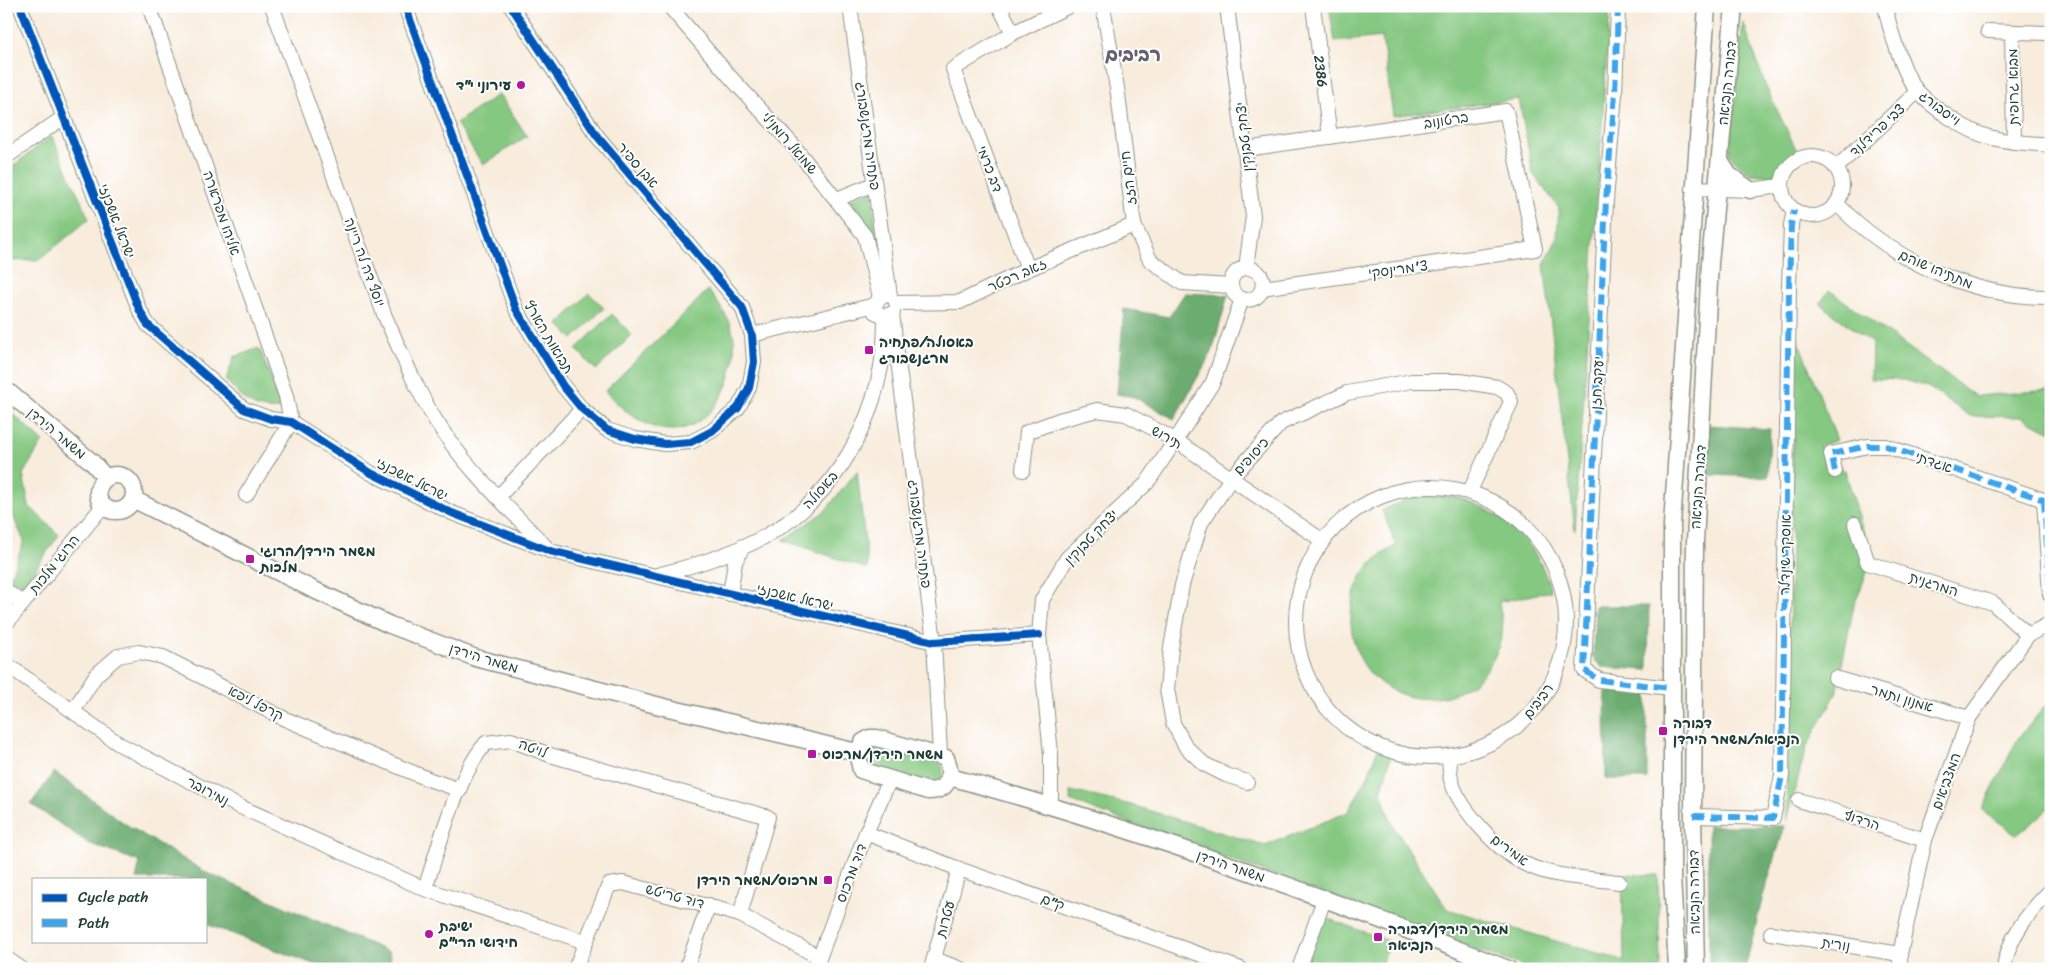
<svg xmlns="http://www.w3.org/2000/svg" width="2057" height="975" font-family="Sriracha,'Playpen Sans Hebrew',sans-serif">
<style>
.green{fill:#85c881;stroke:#52825a}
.forest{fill:#6cac6f;stroke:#467452}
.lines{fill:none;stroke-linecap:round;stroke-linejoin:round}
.minor-casing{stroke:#8c9488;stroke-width:16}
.tertiary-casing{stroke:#8c9488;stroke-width:19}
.minor{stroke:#fff;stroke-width:14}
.tertiary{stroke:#fff;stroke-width:16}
.quiet{stroke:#3da4eb;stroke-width:6;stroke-dasharray:12 6;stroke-linecap:butt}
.cycleway-casing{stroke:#fff;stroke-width:11}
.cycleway{stroke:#0057b8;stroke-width:8}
.poi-dot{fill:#b5179e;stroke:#fff;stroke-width:2}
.labels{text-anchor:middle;stroke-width:4;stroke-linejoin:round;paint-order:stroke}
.street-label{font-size:14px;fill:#1f3d34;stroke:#fff}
.poi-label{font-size:14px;font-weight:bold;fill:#1f3d34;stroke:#fff;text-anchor:start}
.district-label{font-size:19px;font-weight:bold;fill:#63626f;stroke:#fff}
</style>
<rect width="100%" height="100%" fill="#fff"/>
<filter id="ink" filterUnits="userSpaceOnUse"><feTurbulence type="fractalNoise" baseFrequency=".02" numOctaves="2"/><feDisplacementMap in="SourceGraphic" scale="10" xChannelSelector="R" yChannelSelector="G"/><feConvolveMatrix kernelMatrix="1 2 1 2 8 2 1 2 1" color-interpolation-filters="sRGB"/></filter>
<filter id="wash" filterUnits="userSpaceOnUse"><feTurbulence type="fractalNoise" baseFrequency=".0096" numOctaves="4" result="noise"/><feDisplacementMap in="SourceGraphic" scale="20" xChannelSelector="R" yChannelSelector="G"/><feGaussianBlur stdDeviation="1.12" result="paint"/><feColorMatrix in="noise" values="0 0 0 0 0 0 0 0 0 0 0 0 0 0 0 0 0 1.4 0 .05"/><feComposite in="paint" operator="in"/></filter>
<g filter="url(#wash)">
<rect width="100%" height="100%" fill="#f8ecdc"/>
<g class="green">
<path d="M1329,6H1610L1575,530L1544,264L1557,239L1559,208L1533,174L1519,99L1393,116L1382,37L1335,42Z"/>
<path d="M1743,22L1766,87L1797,151L1782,163L1774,176L1750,174L1729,155Z"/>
<path d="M499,94L527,136L483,165L456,123Z"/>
<path d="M52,136L89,219L39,260L6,261V171Z"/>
<path d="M872,189L881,294L866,224L847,202Z"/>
<path d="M708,290C718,303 729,317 733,333C742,377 707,445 654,427C634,420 619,406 605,391Z"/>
<path d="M1829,290L1975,396L2051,390V432L2021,417L1970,416L1928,387L1904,380L1871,379L1872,343L1820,304Z"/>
<path d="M589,293L604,308L573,339L558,324Z"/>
<path d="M612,314L632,335L596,370L576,349Z"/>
<path d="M1795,332L1837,440L1820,446L1827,473L1845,470L1872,560L1854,605L1836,694L1807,746L1786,821Z"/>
<path d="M259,348L277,393L280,409C251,411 244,400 226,380L234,357Z"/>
<path d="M6,408L43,441L23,474L29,506L59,535L24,585L10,578L24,541L6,500Z"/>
<path d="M857,471L868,569L783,540L825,511Z"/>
<path d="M1418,495C1433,496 1454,495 1468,501C1511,518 1539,547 1551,591L1499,602C1500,612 1504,623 1502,633C1486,725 1357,719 1351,623C1350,602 1356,579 1371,564C1378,556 1388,551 1396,545L1382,510Z"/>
<path d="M2051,699V807L2017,835L1982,810L2017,740Z"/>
<path d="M876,743L937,760L942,766L943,775L939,782L930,785L868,767L865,757L868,747Z"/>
<path d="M1378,748L1392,752L1381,792L1392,824L1447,909L1624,961L1622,874L1658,875L1660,969H1530L1070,801L1071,791L1131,805L1265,846L1348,812L1368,776Z"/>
<path d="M1321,916L1389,941L1380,969H1305Z"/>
</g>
<g class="forest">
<path d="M1185,293L1228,295L1212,352L1174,419L1134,397L1117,394L1124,309L1169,317Z"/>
<path d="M1708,425L1770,429L1768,477L1707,475Z"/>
<path d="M1595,606H1649L1648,670L1601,667L1593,658Z"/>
<path d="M1605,691H1647V779H1606Z"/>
<path d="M54,772L127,825L207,873L389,952L393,969H327L206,924V879H136L140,862L88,843L31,804Z"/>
<path d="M1708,826H1785L1763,896L1745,969H1709Z"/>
</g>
</g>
<g filter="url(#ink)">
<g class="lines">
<defs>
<g id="minor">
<path d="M20,6L139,309L148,325L244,409L271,419L291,422L371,473L452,513L550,551L934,642L1039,635"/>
<path d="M149,6L286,396L291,422"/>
<path d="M272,6L384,314C400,350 415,387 436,421C465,468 508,507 546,547"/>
<path d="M405,6L516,309L563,386L582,409L607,430L635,439L665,444L691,442L712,431L738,408L749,388L754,362L752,335L742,307L597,136L511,6"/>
<path d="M669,6L732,79L792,144L865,236L880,297"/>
<path d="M850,6L890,296"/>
<path d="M999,6L1013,33"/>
<path d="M1103,6L1118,94L1134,225L1150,260L1182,283L1231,286"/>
<path d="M1227,6L1253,216L1246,268"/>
<path d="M1313,6L1330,137"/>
<path d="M1618,6L1615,94L1606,200L1584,670L1599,680L1671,688"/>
<path d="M1885,6C1889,27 1904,77 1918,92C1933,108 1968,132 1989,137C2010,143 2030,143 2051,145"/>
<path d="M1988,31L2046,33"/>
<path d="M2012,32L2014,142"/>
<path d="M1246,149L1506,111L1535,249L1262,288"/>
<circle cx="1812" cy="186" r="30"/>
<path d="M6,157L64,117"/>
<path d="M1836,168L1917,92"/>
<path d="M1693,188L1750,190L1781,186"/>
<path d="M837,199L874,184"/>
<path d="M1837,204C1892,260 1972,298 2051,297"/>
<circle cx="1247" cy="284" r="16"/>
<path d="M1028,269L953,69L1013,33L1069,6"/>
<path d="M896,303L960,302L1028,269L1134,225"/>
<path d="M875,305V312L885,316L893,313"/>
<path d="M892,314L934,642L940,754"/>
<path d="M752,335L875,305L880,297L887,295"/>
<path d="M1023,470L1027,432L1059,420L1097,410L1126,414L1175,440L1323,541"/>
<path d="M1835,471L1831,454L1868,446H1886L2044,500H2051"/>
<circle cx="1431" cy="622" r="135"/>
<path d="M246,495L291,422"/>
<path d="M498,497L582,409"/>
<path d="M2044,500L2050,594"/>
<path d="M1855,524L1868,563L1993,603L2028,635"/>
<path d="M657,575C694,566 730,555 764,537C843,494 886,404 885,317"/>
<path d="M6,591L23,603"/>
<path d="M730,594L735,562L743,546"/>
<path d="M6,624L103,506"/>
<path d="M6,664L119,744L236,805L425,889"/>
<path d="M1835,678L1969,718"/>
<path d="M73,711L96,675L118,656L139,652L163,657L285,719L428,779L460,790"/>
<path d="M1449,756C1450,764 1449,775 1452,783C1461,810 1499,852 1525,864C1553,878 1589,878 1619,882"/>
<path d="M1247,782L1226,775L1204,764L1186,747L1173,723L1167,689L1171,648L1182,585L1201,523L1232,477L1281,423L1347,393L1412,381H1460L1497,387L1507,393L1511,402L1470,491"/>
<path d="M1799,800L1925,840"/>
<path d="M1051,805V754L1039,635L1042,600L1067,558L1147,483L1183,429L1213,382L1242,299"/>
<path d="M1693,816L1773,818L1782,776L1789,286L1791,225L1794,210"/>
<path d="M866,833L959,869L1241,969"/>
<path d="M1771,933L1900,954"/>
<path d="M586,942L425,889C439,846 457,776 486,743L511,740L550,755L768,817L740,915"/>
<path d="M6,958L22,969"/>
<path d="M934,959L961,969"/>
<path d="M575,969L609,885L623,883L740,915L819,957"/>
<path d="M686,969L709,905"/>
<path d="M815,969L866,833L890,779"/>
<path d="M931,969L959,869"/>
<path d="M1299,969L1325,897"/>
<path d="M1900,969V954L1925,840L1969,718L2028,635L2051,623"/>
<path d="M2004,969C2007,938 2030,911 2051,890"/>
</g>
<g id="tertiary">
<path d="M1720,161L1729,175L1750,190"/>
<path d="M6,390L93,463L106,478"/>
<circle cx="116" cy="493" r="18"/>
<path d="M133,499L312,589L390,625L476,658L664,707L857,752"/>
<path d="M870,738H877L946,758C953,775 949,791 928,791L861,770L857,752L863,742Z"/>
<path d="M950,777C1140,829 1324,897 1508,969"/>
<path d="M1677,969L1672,877V525L1707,6"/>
<path d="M1696,969L1693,816L1695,542L1710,263L1734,6"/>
</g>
</defs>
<use href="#minor" class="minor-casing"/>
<use href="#tertiary" class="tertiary-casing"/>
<use href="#minor" class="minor"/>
<use href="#tertiary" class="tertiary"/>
<g class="quiet">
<path d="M1618,6L1615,94L1606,200L1584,670L1599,680L1671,688"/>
<path d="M1835,471L1831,454L1868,446H1886L2044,500H2051"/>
<path d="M2044,500L2050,594"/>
<path d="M1693,816L1773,818L1782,776L1789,286L1791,225L1794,210"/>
</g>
<defs>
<g id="cycleway">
<path d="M20,6L139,309L148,325L244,409L271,419L291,422L371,473L452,513L550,551L934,642L1039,635"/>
<path d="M405,6L516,309L563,386L582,409L607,430L635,439L665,444L691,442L712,431L738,408L749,388L754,362L752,335L742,307L597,136L511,6"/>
</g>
</defs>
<use href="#cycleway" class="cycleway-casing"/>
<use href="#cycleway" class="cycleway"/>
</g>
</g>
<g class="poi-dot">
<circle cx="521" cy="85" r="5"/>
<rect x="864" y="345" width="10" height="10" rx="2.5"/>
<rect x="245" y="554" width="10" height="10" rx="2.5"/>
<rect x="1658" y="726" width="10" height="10" rx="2.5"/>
<rect x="807" y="749" width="10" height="10" rx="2.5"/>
<rect x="823" y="875" width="10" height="10" rx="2.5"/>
<circle cx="429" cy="934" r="5"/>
<rect x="1373" y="932" width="10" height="10" rx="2.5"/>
</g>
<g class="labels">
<g class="street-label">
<text transform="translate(1321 71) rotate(83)" y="5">2386</text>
<text transform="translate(1727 83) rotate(-84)" y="5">דבורה הנביאה</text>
<text transform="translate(2013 87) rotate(-91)" y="5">מבוא גרופית</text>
<text transform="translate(1940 108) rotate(37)" y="5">וייסבורג</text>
<text transform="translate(1446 120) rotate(-9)" y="5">ברטונוב</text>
<text transform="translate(1877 130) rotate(-43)" y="5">צבי פרידלנד</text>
<text transform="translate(868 136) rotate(82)" y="5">פתחיה מרגנשבורג</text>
<text transform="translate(1244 137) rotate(-96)" y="5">יצחק טבנקין</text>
<text transform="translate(790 143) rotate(49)" y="5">שמואל רומנילי</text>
<text transform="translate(638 165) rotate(49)" y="5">אבן ספיר</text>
<text transform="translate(990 169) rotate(69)" y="5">דב כרמי</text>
<text transform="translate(1128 178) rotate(-97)" y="5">חיים הזז</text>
<text transform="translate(222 213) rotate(71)" y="5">אליהו מפרארה</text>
<text transform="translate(117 221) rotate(69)" y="5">ישראל אשכנזי</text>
<text transform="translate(365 262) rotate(70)" y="5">יוסף דה לה ריינה</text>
<text transform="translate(1398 269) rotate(-8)" y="5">צ'מרינסקי</text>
<text transform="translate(1936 269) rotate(23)" y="5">מתתיהו שוהם</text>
<text transform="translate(1017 275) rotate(-24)" y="5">זאב רכטר</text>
<text transform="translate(549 337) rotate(59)" y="5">תבואות הארץ</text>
<text transform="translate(1597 383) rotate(-87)" y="5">יעקב חזן</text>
<text transform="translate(57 433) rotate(40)" y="5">משמר הירדן</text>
<text transform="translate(1167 437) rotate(30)" y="5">תירוש</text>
<text transform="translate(1251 456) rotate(-48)" y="5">כיסופים</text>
<text transform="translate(1934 462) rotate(19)" y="5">אגדתי</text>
<text transform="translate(412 479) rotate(27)" y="5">ישראל אשכנזי</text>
<text transform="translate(1698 487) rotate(-86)" y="5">דבורה הנביאה</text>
<text transform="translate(820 490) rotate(-48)" y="5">באסולה</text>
<text transform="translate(920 534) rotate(83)" y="5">פתחיה מרגנשבורג</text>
<text transform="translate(1091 537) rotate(-46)" y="5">יצחק טבנקין</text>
<text transform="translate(1785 555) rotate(-89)" y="5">אוסקר שינדלר</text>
<text transform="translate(54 564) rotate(-51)" y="5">הרוגי מלכות</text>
<text transform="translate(1934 584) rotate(18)" y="5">המרגנית</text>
<text transform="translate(795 597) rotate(13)" y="5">ישראל אשכנזי</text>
<text transform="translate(484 658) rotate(17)" y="5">משמר הירדן</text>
<text transform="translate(1902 698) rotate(17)" y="5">אמנון ותמר</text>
<text transform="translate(1538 701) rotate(-53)" y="5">רביבים</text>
<text transform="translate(256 703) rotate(27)" y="5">קרפל ליפא</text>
<text transform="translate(533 748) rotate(21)" y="5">לויטה</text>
<text transform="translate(1946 781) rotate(-70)" y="5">המצביאים</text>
<text transform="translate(208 791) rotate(28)" y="5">נמירובר</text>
<text transform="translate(1862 820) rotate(18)" y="5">הרדוף</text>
<text transform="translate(1510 850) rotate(36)" y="5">אמירים</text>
<text transform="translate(1231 866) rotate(19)" y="5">משמר הירדן</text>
<text transform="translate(851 873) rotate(-69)" y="5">דוד מרכוס</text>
<text transform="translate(1694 892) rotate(-91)" y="5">דבורה הנביאה</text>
<text transform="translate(675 896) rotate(15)" y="5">דוד טריטש</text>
<text transform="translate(1053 902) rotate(20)" y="5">ק"ם</text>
<text transform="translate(945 919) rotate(-75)" y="5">עטרות</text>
<text transform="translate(1836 944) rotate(9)" y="5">נורית</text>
</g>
<g class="poi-label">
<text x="511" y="90" text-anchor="end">עירוני י"ד</text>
<text x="879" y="347">באסולה/פתחיה<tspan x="879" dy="16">מרגנשבורג</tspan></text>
<text x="260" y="556">משמר הירדן/הרוגי<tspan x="260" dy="16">מלכות</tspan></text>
<text x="1673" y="728">דבורה<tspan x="1673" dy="16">הנביאה/משמר הירדן</tspan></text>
<text x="822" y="759">משמר הירדן/מרכוס</text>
<text x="818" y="885" text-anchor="end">מרכוס/משמר הירדן</text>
<text x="439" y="931">ישיבת<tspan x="439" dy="16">חידושי הרי"ם</tspan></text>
<text x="1388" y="934">משמר הירדן/דבורה<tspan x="1388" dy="16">הנביאה</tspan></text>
</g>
<g class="district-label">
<text x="1133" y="61">רביבים</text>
</g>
</g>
<rect width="2057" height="975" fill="none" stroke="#fff" stroke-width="25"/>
<rect x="32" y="878" width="175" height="65" fill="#ffffff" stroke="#a5b1ae"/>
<rect x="42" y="894" width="25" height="8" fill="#0057b8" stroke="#a5b1ae"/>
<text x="78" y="902" font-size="15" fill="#1f3d34">Cycle path</text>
<rect x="42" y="919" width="25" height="8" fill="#3da4eb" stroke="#a5b1ae"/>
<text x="78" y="928" font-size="15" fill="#1f3d34">Path</text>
</svg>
